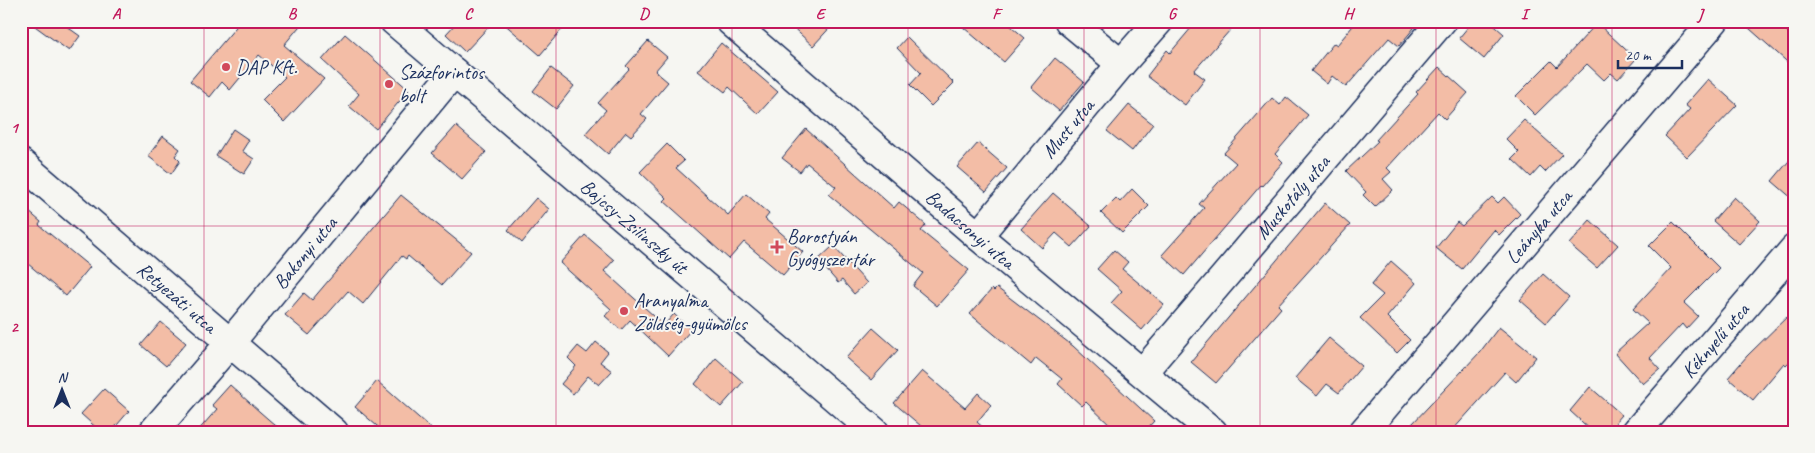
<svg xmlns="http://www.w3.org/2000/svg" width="1815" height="453" font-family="Caveat,sans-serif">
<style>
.building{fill:#f3bda6;stroke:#1b2f5e}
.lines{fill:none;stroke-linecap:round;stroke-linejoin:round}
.minor-casing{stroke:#1b2f5e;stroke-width:31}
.major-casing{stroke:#1b2f5e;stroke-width:31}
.minor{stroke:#f6f6f2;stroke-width:28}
.major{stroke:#f6f6f2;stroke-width:28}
.grid{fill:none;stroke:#c2185b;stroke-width:1;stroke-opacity:0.55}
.poi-dot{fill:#d1495b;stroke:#f6f6f2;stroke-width:2}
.labels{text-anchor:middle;stroke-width:4;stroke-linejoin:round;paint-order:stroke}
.poi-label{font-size:20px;fill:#1b2f5e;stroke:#f6f6f2;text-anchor:start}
.street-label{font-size:20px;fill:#1b2f5e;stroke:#f6f6f2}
.neatline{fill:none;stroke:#c2185b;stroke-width:2}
.grid-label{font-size:16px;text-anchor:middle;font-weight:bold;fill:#c2185b}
</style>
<rect width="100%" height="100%" fill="#f6f6f2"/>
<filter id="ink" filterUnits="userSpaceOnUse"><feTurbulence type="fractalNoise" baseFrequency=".02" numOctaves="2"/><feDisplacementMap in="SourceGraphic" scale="10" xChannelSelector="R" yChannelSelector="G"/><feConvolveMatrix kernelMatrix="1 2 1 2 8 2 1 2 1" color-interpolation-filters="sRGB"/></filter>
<g filter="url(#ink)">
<g class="building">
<path d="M28,21H59L80,36L69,51Z"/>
<path d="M241,21H304L284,45L324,79L284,122L262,100L285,77L259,55L230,90L222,82L210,97L190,81Z"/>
<path d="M458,21H494L465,52L446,34Z"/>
<path d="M501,21H569L540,55Z"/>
<path d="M786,21H836L813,46Z"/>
<path d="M956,21H1005L1025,38L1004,62Z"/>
<path d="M1197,21H1238L1194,71L1205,79L1185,105L1147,76L1167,50L1170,53Z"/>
<path d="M1357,21H1405L1414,28L1399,46L1389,38L1346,87L1332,76L1327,84L1311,71L1334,43L1337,45Z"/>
<path d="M1473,21H1489L1504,34L1484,59L1459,38Z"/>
<path d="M1741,21H1776L1794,38V68Z"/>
<path d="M1597,23L1636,59L1618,79L1611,73L1604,80L1587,64L1535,115L1516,96L1551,61L1557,67Z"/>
<path d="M345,34L409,90L376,129L349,106L359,94L322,60Z"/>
<path d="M907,37L954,83L931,106L910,85L921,73L897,48Z"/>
<path d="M648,41L667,57L655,71L668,82L641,114L647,119L631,136L626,132L608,154L585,134L606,110L598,103L629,69L626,66Z"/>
<path d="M721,43L778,92L758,114L729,87L725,92L698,71Z"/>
<path d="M1055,58L1084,82L1059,111L1031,87Z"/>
<path d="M1439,67L1468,93L1445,119L1438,112L1387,168L1391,172L1383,179L1393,190L1375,207L1363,195L1366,192L1346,171L1378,141L1376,140L1418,94L1416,92Z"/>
<path d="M551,68L574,86L556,109L533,91Z"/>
<path d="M1708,79L1737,105L1687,157L1665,136L1690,109L1685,105Z"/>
<path d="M1286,97L1308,115L1275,154L1283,162L1262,186L1261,185L1184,275L1162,255L1204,208L1199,204L1236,163L1224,153L1272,98L1280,105Z"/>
<path d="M1129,105L1153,124L1132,151L1107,131Z"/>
<path d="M1524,120L1562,154L1545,172L1540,167L1531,177L1512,159L1519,152L1506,139Z"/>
<path d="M456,126L486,152L462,179L432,153Z"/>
<path d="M233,129L249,140L242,151L254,159L244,174L216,156Z"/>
<path d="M806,129L894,208L899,202L926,225L921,231L969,270L937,306L913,286L923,273L829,195L836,187L807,163L800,172L782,158Z"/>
<path d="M163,136L180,149L175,156L180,161L171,174L148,156Z"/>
<path d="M978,143L1007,168L986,192L957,167Z"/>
<path d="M667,144L684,161L676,168L728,215L746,194L769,214L765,219L803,252L783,275L744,242L729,259L664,201L667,198L640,172Z"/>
<path d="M1794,155V200L1772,181Z"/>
<path d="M1132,189L1149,206L1122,233L1101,213L1116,198L1120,202Z"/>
<path d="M1053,193L1091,226L1072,247L1056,233L1042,248L1021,229Z"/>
<path d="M401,195L471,252L442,285L408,256L406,259L402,256L363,304L348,291L309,335L285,315L304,293L312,300Z"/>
<path d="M1492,197L1498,203L1504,197L1520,214L1499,235L1494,230L1462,269L1436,248L1457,222L1462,226Z"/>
<path d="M1734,197L1760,221L1739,244L1713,221Z"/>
<path d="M536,198L549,209L522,243L508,230Z"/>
<path d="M1325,203L1350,225L1278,305L1281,308L1216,383L1191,362Z"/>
<path d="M21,205L41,222L39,225L90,267L66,296L21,258Z"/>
<path d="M1590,220L1618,245L1597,268L1569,244Z"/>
<path d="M1673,222L1719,268L1684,303L1698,316L1686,329L1682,324L1650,358L1660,369L1643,384L1615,353L1648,323L1633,309L1671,268L1649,246Z"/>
<path d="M585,235L614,260L604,271L664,325L674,314L691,330L668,356L630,320L621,330L605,316L611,309L560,263Z"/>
<path d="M833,246L867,283L854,294L842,280L838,283L818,260Z"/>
<path d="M1114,250L1128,262L1122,269L1164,304L1142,330L1111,303L1122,291L1097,269Z"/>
<path d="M1391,261L1416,283L1387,317L1410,340L1397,353L1360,318L1383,295L1371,285Z"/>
<path d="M1543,274L1569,297L1546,323L1520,300Z"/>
<path d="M997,288L1073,346L1154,421L1144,432H1117L1086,402L1082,406L1058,384L1062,379L1036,358L1031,365L970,314L992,289L994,291Z"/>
<path d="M1794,310V357L1786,365L1784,363L1753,400L1728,378L1747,356Z"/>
<path d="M161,322L186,343L166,366L141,345Z"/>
<path d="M1499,327L1536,357L1516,382L1505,372L1451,432H1420L1412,424L1480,352Z"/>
<path d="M873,328L898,350L871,380L846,358Z"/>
<path d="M1329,338L1362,366L1339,393L1327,384L1317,396L1295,378Z"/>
<path d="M596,342L608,352L600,362L612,371L599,385L588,376L573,394L561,384L576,366L568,358L578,346L587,353Z"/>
<path d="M716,358L743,382L721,407L695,384Z"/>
<path d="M922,371L965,408L978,393L991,405L977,422L988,432H928L894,403Z"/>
<path d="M377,381L435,432H384L355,407Z"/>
<path d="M230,385L260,412L283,432H197L217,409L212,405Z"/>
<path d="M1590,387L1622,415L1607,432H1593L1570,411Z"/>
<path d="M104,389L129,411L111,432H101L81,414Z"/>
</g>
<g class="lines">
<defs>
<g id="minor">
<path id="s1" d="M730,21L978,236L1213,432"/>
<path d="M1069,21L1121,64"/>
<path id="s2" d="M21,163L334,432"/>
<path id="s3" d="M978,236L1121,64L1159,21"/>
<path id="s4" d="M1143,372L1442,21"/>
<path id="s5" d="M153,432L230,343L454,72"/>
<path id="s6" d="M1363,432L1714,21"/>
<path id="s7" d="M1636,432L1794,249"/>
</g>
<g id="major">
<path id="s8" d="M394,21L875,432"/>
</g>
</defs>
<use href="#minor" class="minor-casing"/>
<use href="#major" class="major-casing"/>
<use href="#minor" class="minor"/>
<use href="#major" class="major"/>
</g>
</g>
<path class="grid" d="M204,21V432M380,21V432M556,21V432M732,21V432M908,21V432M1084,21V432M1260,21V432M1436,21V432M1612,21V432M21,226H1794"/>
<g class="poi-dot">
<circle cx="226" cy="67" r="5"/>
<circle cx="389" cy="84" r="5"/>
<path d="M774.5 239.5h5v5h5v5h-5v5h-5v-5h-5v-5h5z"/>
<circle cx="624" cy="311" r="5"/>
</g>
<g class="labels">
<g class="poi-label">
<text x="236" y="74">DAP Kft.</text>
<text x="399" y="79">Százforintos<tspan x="399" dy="23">bolt</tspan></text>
<text x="787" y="243">Borostyán<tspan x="787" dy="23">Gyógyszertár</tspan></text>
<text x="634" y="307">Aranyalma<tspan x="634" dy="23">Zöldség-gyümölcs</tspan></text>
</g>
<g class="street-label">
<text dy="7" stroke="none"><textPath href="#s3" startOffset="140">Must utca</textPath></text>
<text dy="7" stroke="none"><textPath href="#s4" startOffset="230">Muskotály utca</textPath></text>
<text dy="7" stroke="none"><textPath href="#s8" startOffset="316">Bajcsy-Zsilinszky út</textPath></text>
<text dy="7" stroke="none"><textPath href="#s6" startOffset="270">Leányka utca</textPath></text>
<text dy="7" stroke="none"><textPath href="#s1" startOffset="318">Badacsonyi utca</textPath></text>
<text dy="7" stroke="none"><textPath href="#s5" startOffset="235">Bakonyi utca</textPath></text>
<text dy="7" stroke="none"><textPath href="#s2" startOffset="206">Retyezáti utca</textPath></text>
<text dy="7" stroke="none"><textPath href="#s7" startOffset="121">Kéknyelű utca</textPath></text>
</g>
</g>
<rect width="1815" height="453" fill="none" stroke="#f6f6f2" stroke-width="55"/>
<g transform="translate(62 390)" stroke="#f6f6f2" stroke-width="4" paint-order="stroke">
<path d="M0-4L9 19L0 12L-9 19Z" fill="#1b2f5e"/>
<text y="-8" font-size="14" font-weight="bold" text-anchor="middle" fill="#1b2f5e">N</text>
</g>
<path d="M1618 60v8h64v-8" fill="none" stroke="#1b2f5e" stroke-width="2.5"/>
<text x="1625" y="60" font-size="15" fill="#1b2f5e" stroke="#f6f6f2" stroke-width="4" paint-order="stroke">20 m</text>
<rect x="28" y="28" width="1760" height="398" class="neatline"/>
<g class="grid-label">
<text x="116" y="19">A</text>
<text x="292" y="19">B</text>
<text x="468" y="19">C</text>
<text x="644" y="19">D</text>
<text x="820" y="19">E</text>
<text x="996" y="19">F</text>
<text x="1172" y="19">G</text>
<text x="1348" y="19">H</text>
<text x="1524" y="19">I</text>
<text x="1700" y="19">J</text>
<text x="14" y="133">1</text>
<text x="14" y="332">2</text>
</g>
</svg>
